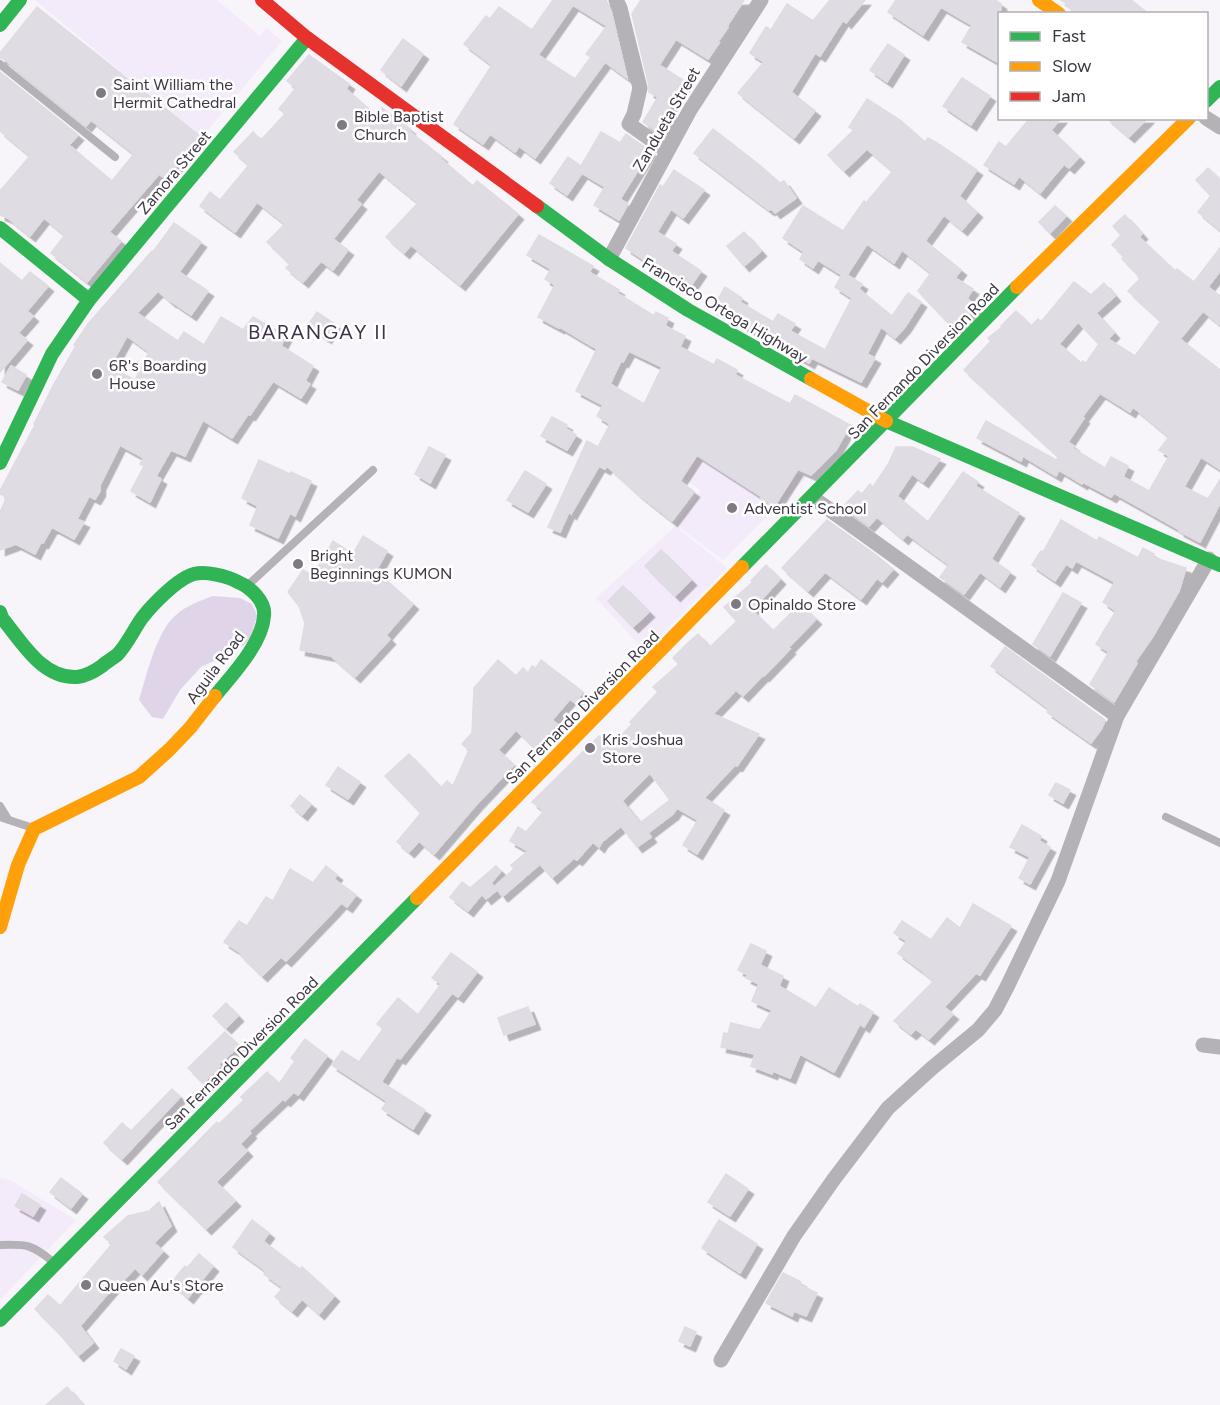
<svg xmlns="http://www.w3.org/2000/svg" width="1220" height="1405" font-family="Figtree,sans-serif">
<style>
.built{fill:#f4ebfa}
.green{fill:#e0d4e8}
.building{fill:#e0dce4;stroke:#e0dbe3;stroke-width:1.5;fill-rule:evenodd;filter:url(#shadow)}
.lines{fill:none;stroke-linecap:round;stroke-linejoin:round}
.lane{stroke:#b4b2b6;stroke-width:8}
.street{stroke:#b4b2b6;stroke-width:15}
.fast{stroke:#30b455;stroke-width:14}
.slow{stroke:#ff9f0a;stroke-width:14}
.jam{stroke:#e5322d;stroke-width:14}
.poi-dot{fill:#7f7983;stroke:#fff;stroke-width:2}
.labels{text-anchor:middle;stroke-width:5;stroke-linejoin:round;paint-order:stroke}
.poi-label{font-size:16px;fill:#3e3743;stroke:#fff;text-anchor:start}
.street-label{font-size:16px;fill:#3e3743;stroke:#fff}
.quarter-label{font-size:20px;letter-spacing:1.5px;fill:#41324a;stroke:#fff}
</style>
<defs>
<filter id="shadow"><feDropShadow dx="5.5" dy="5.5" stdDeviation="0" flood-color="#0004"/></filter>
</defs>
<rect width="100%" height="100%" fill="#f7f4fa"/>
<g class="built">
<path d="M35,0H217L260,36L266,28L282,41L201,138Z"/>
<path d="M690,432L768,460L807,477L723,560L675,524L701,491L657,458Z"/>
<path d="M676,526L727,568L645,651L596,598Z"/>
<path d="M0,1178L10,1180L76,1220L0,1300Z"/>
</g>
<path class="green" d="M213,596L240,598L252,604L257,615L251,639L239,649L201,667L180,690L163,719L152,717L139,700C146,677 157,630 176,615C187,605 200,601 213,596Z"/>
<g class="building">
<path d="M553,0H606L611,11L627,78L605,62L535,158L519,146L515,152L490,134L483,144L454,124L492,65L464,44L486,16L490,19L499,7L532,30ZM573,5L607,26L586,54L591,57L575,79L538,55Z"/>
<path d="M641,0H744L727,26L728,27L717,43H719L708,59L676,39L659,65L686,82L668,110L673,114L660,134L643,122L658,97L649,92V86L632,14Z"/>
<path d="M830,0H865L846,23L843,20L820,56L815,53L791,92L815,111L794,138L738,93L764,62L750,53L766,27L771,30L787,4L813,21Z"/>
<path d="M896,0H995L1001,4V9L999,12V63L962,42L972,25L941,7L923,35L888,12Z"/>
<path d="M1061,0H1131L1149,14H1074L1067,4Z"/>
<path d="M37,7L200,136L166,179L159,174L109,232L121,241L87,282L51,253L65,235L44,218L30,236L8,218L0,215V191L30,156L0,131V72L78,135L69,145L112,181L134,154L91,120L86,126L4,59L0,58V53Z"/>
<path d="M403,39L423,54L401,86L381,70Z"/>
<path d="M888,44L904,55L887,82L870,70Z"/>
<path d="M309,55L349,84L346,89L376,115L382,108L410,129L409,131L442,157L440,158L473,186L477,181L518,214L460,285L411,245L404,253L386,237L418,203L379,171L356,200L361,204L333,239L348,250L333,270L321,261L303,282L286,268L290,264L267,242L285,224L257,202L235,232L200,206L210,192L220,200L249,165L234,152L253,132L261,140L285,114L279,109L296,88L287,81Z"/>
<path d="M962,78L990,96L971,125L943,106Z"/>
<path d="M867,99L900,120L925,142L928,138L937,143L977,170L959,196L977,212L962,230L944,215L925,241L961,270L955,278L973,289L967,298L976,307L954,329L918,291L931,273L902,250L894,263L867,244L847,275L862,284L859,289L892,316L908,293L921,302L905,327L895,338L881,327L867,354L875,358L861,382L812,358L809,363L713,309L725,287L742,298L740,302L773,322L778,314L795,324L790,331L825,350L852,298L835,287L842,275L818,260L813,268L800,259L804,252L783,238L803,206L843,231L864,201L866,203L893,171L867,149L844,171L828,155L854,130L849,127Z"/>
<path d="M1030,118H1061L1051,130L1079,157L1069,168L1064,164L1040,193L1019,176L1014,184L984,165L999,142L1006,147Z"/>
<path d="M1107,118H1148L1129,137Z"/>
<path d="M713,129L757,163L780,183L784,181L796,198L775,213L772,209L769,210L694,153Z"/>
<path d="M601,132L620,143L626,134L650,151L620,199L628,204L619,220L594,205L605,187L582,173L567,195L550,183L568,157L581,166Z"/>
<path d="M1208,168L1220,180V230L1198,212L1211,196L1196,180Z"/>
<path d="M674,170L704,190L683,218L671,209L657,232L676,244L671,251L701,271L690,287L660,268L659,270L626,248L659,187L660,185L663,187Z"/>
<path d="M1055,206L1066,216L1050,233L1039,222Z"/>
<path d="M1125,215L1142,234L1139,237L1175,271L1177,269L1194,282L1220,248V271L1208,287L1220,296V325L1203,311L1180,339L1220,370V469L1201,457L1184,487L1208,499L1220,480V503L1200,542L1179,531L1180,530L1114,493L1111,497L1083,482L1082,484L1059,470L1056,476L1023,456L1021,461L977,438L986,421L1056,460L1059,457L964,370L991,341L988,338L1002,327L1001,326L1016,311L1031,326L1038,319L1041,322L1074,282L1091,295L1104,283L1115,296L1096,313L1114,333L1108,339L1135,356L1161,321L1128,291L1140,279L1138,277L1139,276L1122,259L1124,256L1112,245L1121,235L1113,226ZM1078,322L1099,344L1086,363L1083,361L1081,363L1059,344ZM1100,393L1130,412L1133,407L1169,437L1159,450L1169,456L1149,491L1123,477L1128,466L1111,457L1105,468L1072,448L1074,446L1068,442L1084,418L1082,417Z"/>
<path d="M174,223L201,242L179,272L208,291L191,315L172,302H171L158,291L137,313L178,341L184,332L204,345L221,317L243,330L253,317L286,336L281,346L313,366L305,381L310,384L301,398L273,381L250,415L248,414L232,438L203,420L185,456L171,450L156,476L161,479L150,502L131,491L144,466L140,464L144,458L120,445L100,485V491L95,499L89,496L77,519L84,522L74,539L52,527L43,543L41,542L35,554L16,544L0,550V512L7,497L0,494V491L35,425L34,424L54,384L76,346L74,345L88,324L152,251L153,252ZM127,336L149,352L135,380L110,367Z"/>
<path d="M744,232L761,251L744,266L727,246Z"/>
<path d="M539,235L593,266L589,272L619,290L617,293L654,316L656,312L668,318L665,326L685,336L680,347L714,365L717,359L737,370L735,375L790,404L795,395L850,425L836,450L811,475L798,469L774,507L761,498L762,497L697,455L680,481L694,492L672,521L638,494L607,466L605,469L599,466L571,514L569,512L560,532L548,527L587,441L598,447L610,424L597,416L603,405L576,391L597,349L560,327L559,328L538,317L555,285L545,279L551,269L527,255ZM629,351L662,367L644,404L610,384L621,361L623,362Z"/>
<path d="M0,263L22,281L30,272L48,286L27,311L33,316L18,333L27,340L0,372Z"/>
<path d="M317,312L335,324L326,338L308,325Z"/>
<path d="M11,366L26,375L18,390L2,382Z"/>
<path d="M552,417L567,425L565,428L576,435L567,450L541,436Z"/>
<path d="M429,447L445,455L430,483L415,474Z"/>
<path d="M896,447H912L940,459L923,482L912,474L897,496L928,522L963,472L978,482L975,486L1019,513L991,559L1010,572L1000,587L980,572L964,594L940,577L949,565L907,534L903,539L877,517L869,526L843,507L858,491L862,494L870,484L873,487L889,463Z"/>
<path d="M259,460L290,474L291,472L311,481L295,516L290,513L278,538L250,525L258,506L242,498Z"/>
<path d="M525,471L546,484L528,512L507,500Z"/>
<path d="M827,520L876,555L893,569L882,582L877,578L861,599L825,572L808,591L782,568Z"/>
<path d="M1061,520L1097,541L1099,537L1138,558L1143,548L1154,554L1152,557L1186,568L1179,591L1153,636L1135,662L1137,663L1114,702L1090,684L1109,652L1096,644L1116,611L1103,602L1115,582L1076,561L1072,568L1066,564L1055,581L1032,565L1041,551L1043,552Z"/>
<path d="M363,536L387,551L376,571L413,604L386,635L390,639L355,677L331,656L300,650L305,623L299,606L288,592L303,570L313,576L333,541L353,554Z"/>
<path d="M661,550L691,580L675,596L645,566Z"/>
<path d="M766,565L780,579L752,610L773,631L800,604L816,619L788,648L790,649L764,676L763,675L743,696L736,690L713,714L759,734L737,766L735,765L704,798L724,810L697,854L683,845L698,820L677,808L673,814L648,833L651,837L637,847L621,826L602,842L599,847L593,842L577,860L574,858L552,878L540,864L503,896H502L495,886L514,869L511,865L528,851L510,841L518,827L526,832L544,811L532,802L599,736L611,747L632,724L630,722L658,692L653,687L679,664L673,658L689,642L698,634L710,647L737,621L724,607L753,582L751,581ZM650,773L670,800L640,823L622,801Z"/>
<path d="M623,586L649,612L633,627L608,601Z"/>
<path d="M1063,593L1081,603L1050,656L1033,644Z"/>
<path d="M1005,647L1105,720L1102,728L1091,743L1047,712L1049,709L991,666Z"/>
<path d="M498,660L516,676L523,668L528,673L532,666L536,668L541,660L583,692L575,703L570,699L552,720L557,724L535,748L516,730L498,750L514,765L476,805L434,854L419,841L409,852L397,842L421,813L385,776L409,754L441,788L447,781L453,786L469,750L462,744L472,733L474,688Z"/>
<path d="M338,767L360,782L348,799L326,785Z"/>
<path d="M1056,783L1070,790L1063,803L1049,795Z"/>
<path d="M300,795L311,804L302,815L291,806Z"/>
<path d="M1022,825L1041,836L1039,841L1050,847L1030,884L1019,878L1030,857L1010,847Z"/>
<path d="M326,866L337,875L334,879L356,895L347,907L341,903L334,911L286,961L281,957L262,976L240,955L242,954L224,942L239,921L247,926L266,897L273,901L290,869L313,883Z"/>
<path d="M496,866L501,871L491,883L497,890L486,899L482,894L468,911L450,897L462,882L470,888Z"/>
<path d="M973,904L1011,926L980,975L976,973L944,1007L953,1014L929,1039L916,1029L911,1034L894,1021L934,981L922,971L898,953L907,941L894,933L902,921L931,940L947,918L960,928Z"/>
<path d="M751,944L766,951L760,965L783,976L779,986L816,1008L829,988L858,1007L860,1004L873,1012L864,1027L860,1024L834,1072L800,1054L790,1078L773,1071L772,1074L751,1066L755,1054L721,1047L724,1033L728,1034L731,1023L760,1030L772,1010L752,1001L759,984L746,978L748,975L738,970Z"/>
<path d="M451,953L477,972L458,997L452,993L400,1059L397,1057L381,1082L425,1110L413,1129L382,1109L387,1101L332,1065L342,1051L359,1062L383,1029L377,1024L398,998L418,1015L441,984L432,978Z"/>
<path d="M226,1003L238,1016L226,1028L213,1016Z"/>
<path d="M528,1007L535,1024L504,1035L498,1018Z"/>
<path d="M225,1032L239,1046L219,1064L220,1066L203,1083L188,1068Z"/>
<path d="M305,1039L327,1056L298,1095L294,1092L285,1101L283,1099L249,1131L251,1133L240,1144L247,1151L216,1182L235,1201L206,1229L158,1182L217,1122L219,1124L244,1100L241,1097L267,1072L279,1084L295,1061L291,1058Z"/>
<path d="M172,1089L180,1097L122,1159L104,1143L122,1123L131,1131Z"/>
<path d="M726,1174L748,1189L730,1216L708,1202Z"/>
<path d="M61,1178L82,1194L71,1208L50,1192Z"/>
<path d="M22,1194L40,1205L33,1216L15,1206Z"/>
<path d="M159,1202L171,1226L154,1243L163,1251L142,1275L135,1268L119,1285L117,1283L80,1326L93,1343L78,1356L59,1333L35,1309L48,1295L60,1306L112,1244L104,1237L128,1216L149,1211Z"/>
<path d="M252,1220L269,1233L263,1241L300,1269L302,1267L334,1296L319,1314L302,1299L292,1311L275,1297L283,1288L264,1274L266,1271L233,1247Z"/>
<path d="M719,1220L757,1244L740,1273L702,1248Z"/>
<path d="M199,1254L213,1266L188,1298L171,1283L185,1266L187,1268Z"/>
<path d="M783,1273L801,1282L800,1285L817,1293L806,1316L794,1311L792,1316L766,1303Z"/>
<path d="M685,1327L696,1332L690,1346L679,1341Z"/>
<path d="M121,1349L134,1356L126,1369L114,1361Z"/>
<path d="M67,1387L83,1405H46Z"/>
</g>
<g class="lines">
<g class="lane">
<path d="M0,64L115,157"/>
<path d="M248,585L373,470"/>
<path d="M0,806L8,819"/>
<path d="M0,817L33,828"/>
<path d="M1166,817L1220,843"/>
<path d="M0,1245C26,1244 32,1244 53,1262"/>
</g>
<g class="street">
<path d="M616,0L620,8L640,88L634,114L629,124L667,151"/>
<path d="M1206,118L1220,127"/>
<path d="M609,259L690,110L761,0"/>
<path d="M812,497L1117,716"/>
<path d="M1203,1045L1220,1047"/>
<path d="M721,1360L794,1236L834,1179L888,1108L932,1068L978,1030L995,1010L1007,987L1058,881L1117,716L1209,559"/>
</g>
<g class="fast">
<path d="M0,25L20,0"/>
<path d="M1206,101L1220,87"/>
<path d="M537,206L609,259L688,310L811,379"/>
<path d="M0,228L89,300"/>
<path d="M886,421L1220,565"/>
<path d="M0,463L52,354L89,300L307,38"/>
<path d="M742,567L1017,287"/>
<path d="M0,612L2,618C22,642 42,679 77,677C86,676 95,671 102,666C106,662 112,659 117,655C127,645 134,629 142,618C152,605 178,578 194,574C206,571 227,576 238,582C250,587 266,601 264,616C262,644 232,675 215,696"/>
<path d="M0,1320L417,898"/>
</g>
<g class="slow">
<path d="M1039,0L1059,14"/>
<path d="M1017,287L1189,118"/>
<path d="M811,379L886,421"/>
<path d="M417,898L742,567"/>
<path d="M0,927L18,865L34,829L139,777L169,750L190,728L215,696"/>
</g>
<path class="jam" d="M262,0L307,38L537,206"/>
</g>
<g class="poi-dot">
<circle cx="101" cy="93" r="6"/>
<circle cx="342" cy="125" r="6"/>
<circle cx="97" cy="374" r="6"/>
<circle cx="732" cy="508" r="6"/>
<circle cx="298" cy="564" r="6"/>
<circle cx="736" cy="604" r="6"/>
<circle cx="590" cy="748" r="6"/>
<circle cx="86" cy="1285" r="6"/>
</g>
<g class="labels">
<g class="poi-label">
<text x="113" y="90">Saint William the<tspan x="113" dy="18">Hermit Cathedral</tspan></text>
<text x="354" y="122">Bible Baptist<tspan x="354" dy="18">Church</tspan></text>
<text x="109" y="371">6R's Boarding<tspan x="109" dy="18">House</tspan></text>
<text x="744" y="514">Adventist School</text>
<text x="310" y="561">Bright<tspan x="310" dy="18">Beginnings KUMON</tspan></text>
<text x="748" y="610">Opinaldo Store</text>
<text x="602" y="745">Kris Joshua<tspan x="602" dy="18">Store</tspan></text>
<text x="98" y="1291">Queen Au's Store</text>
</g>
<g class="street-label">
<text transform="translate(666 119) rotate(-60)" y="6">Zandueta Street</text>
<text transform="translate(174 172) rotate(-50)" y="6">Zamora Street</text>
<text transform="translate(725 310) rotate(31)" y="6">Francisco Ortega Highway</text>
<text transform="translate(923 361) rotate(-46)" y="6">San Fernando Diversion Road</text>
<text transform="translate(215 667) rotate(-53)" y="6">Aguila Road</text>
<text transform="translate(582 707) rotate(-45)" y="6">San Fernando Diversion Road</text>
<text transform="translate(241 1053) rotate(-45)" y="6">San Fernando Diversion Road</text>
</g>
<g class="quarter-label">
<text x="318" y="339">BARANGAY II</text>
</g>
</g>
<rect x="998" y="12" width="210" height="108" fill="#ffffff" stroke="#b2afb4" stroke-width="1.5"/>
<rect x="1010" y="32" width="30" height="9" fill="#30b455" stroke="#b2afb4" stroke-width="1.5"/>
<text x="1052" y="42" font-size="18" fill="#3e3743">Fast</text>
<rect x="1010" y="62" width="30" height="9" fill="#ff9f0a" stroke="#b2afb4" stroke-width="1.5"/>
<text x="1052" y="72" font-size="18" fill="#3e3743">Slow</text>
<rect x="1010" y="92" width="30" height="9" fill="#e5322d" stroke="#b2afb4" stroke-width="1.5"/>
<text x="1052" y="102" font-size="18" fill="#3e3743">Jam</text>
</svg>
